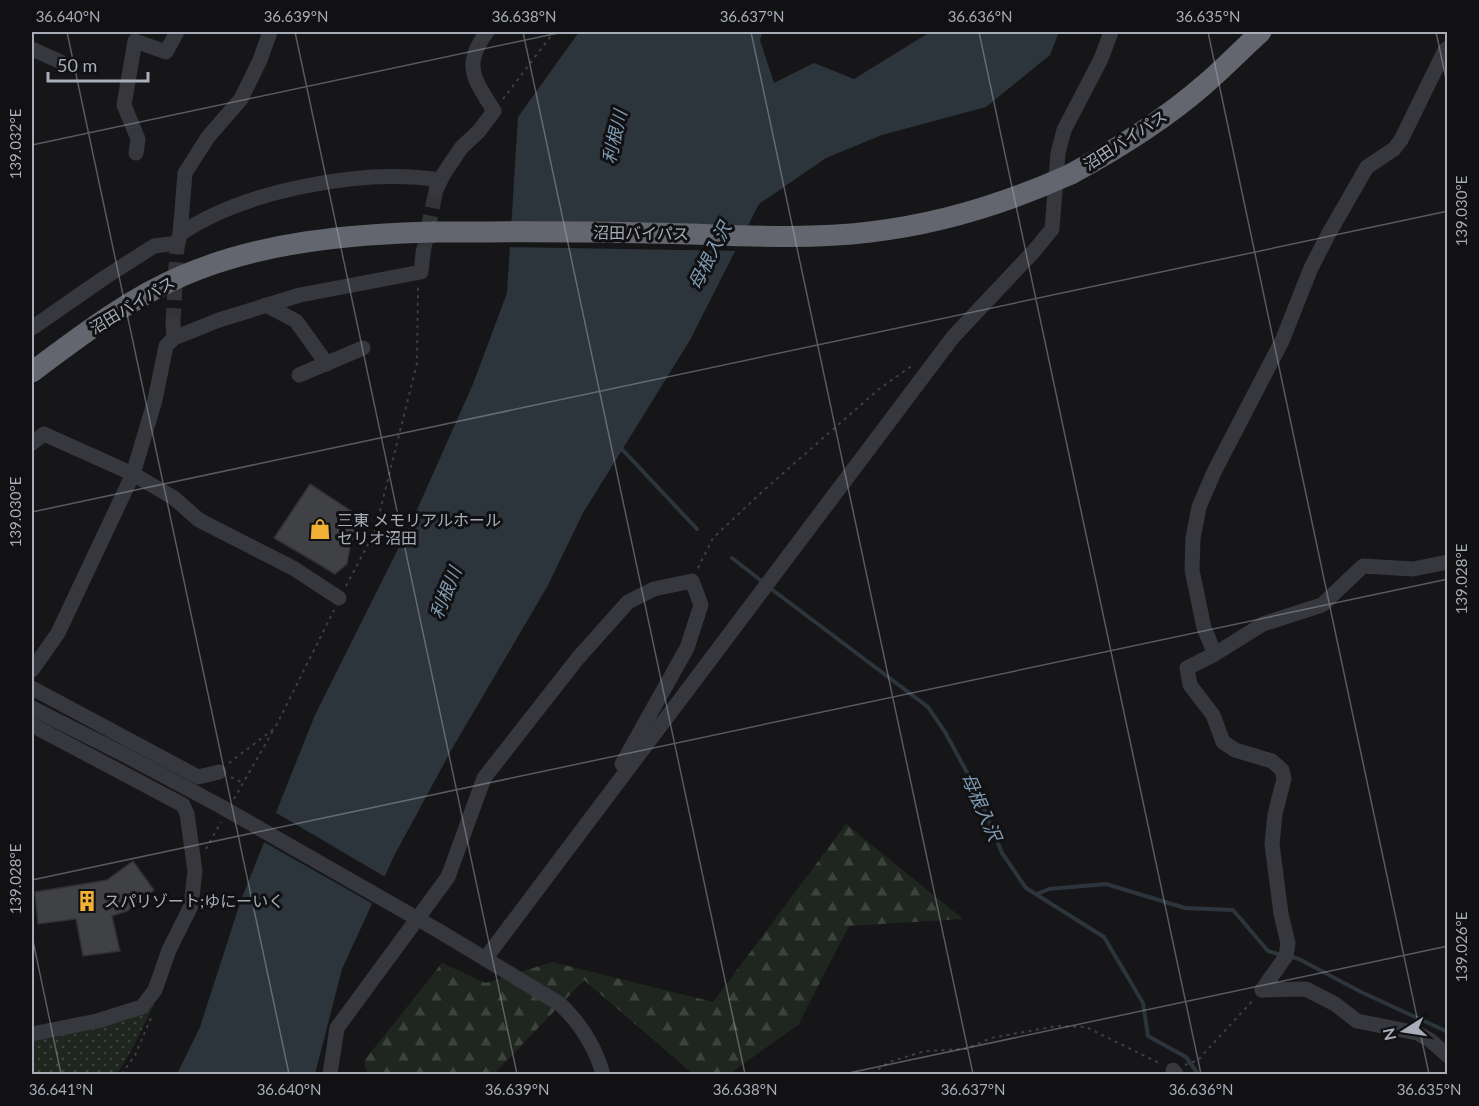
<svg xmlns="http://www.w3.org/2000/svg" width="1479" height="1106" font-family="Lato,'Noto Sans JP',sans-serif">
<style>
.forest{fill:url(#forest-firs)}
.park{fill:url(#park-dots)}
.water{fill:#2c353c}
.pier{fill:#161618}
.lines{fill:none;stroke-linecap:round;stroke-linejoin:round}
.stream{stroke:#2c353c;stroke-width:4}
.building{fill:#404145;stroke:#303034;stroke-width:1.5}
.minor-tunnel{stroke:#333438;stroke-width:15;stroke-dasharray:15 8;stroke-linecap:butt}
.path{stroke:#3d3f44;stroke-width:2;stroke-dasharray:3 4.5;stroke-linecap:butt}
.minor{stroke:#37383d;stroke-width:15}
.highway{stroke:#63666e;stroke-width:21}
.minor-bridge{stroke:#37383d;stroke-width:15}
.highway-bridge{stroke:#63666e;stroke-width:21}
.ticks{fill:none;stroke:#a8adb8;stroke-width:1.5;stroke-opacity:0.45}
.labels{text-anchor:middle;stroke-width:6;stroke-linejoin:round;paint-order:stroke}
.street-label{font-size:16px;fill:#a8adb8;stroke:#111113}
.poi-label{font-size:16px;fill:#a8adb8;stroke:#111113;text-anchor:start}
.water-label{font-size:18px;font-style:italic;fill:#7f9bb3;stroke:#111113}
.neatline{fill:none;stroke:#a8adb8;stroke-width:2}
.ticks-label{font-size:15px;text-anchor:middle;fill:#a8adb8}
</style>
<defs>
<pattern id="forest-firs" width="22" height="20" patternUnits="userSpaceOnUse" patternTransform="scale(1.5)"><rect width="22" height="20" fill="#1e261f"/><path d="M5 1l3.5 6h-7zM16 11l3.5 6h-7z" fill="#3c433d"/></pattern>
<pattern id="park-dots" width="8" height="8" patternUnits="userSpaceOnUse" patternTransform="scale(1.5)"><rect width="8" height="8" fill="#1e261f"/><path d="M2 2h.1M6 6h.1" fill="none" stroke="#3c433d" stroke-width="1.8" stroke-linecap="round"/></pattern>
</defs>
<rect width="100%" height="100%" fill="#161618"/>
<path class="forest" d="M846,824L963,919L849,926L798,1025L729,1074H693L584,980L494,1074H367L364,1061L442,963L486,983L552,962L713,1002Z"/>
<path class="park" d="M154,1005L131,1051L117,1074H32V1038L97,1025Z"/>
<path class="water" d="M579,32H763L760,40L774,83L814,63L854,79L930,32H1059L1050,55L986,107L882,135L826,158L759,204L690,340L583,513L547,587L453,747L394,856L342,969L315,1074H177L200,1027L241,900L315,715L412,521L473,384L507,293L518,117Z"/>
<g class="pier">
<path d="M508,223L751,227L739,251L507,247Z"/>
<path d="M273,811L387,878L375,905L262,841Z"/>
</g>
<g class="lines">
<g class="stream">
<path d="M619,446L697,529"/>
<path d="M732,558L764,583"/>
<path d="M770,588L928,707L945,732L975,787L1002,853L1026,888L1104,937L1143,1003L1148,1036L1186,1057L1198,1074"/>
<path d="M1037,894L1049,889L1106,884L1185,908L1233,910L1268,951L1281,955"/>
<path d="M1289,956L1299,959L1361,992L1448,1032"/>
</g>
</g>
<g class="building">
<path d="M310,484L365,520L351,542L347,564L335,574L274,538Z"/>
<path d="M133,861L154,890L127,911L112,916L120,951L83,956L76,919L38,924L35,892L107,880Z"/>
</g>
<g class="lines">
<g class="minor-tunnel">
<path d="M423,253L436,190"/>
<path d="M173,323L177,247"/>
</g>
<g class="path">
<path d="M503,99L554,32"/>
<path d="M698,568L713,538L764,490L879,389L913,365"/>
<path d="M346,586L375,531L417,363L418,286"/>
<path d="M229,763L275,728L334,610"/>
<path d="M231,777L243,783"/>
<path d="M234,799L274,729"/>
<path d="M206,849L221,822"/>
<path d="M1185,1065L1198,1060L1254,999"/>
<path d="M122,1074L135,1055L151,1018"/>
<path d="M872,1074L889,1062L925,1051L966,1049L991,1038L1057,1026L1086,1027L1161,1064"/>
</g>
<g class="minor">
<path d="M32,49L61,62"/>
<path d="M136,153L138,139L124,105L135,41L166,52L177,32"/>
<path d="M436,190L443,175L461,148L479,131L494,111C474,79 462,65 487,32"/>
<path d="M180,234C245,190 363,168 440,180"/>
<path d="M177,247L180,234L185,173L208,137L241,99L260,60L270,32"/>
<path d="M266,305L296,321L327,364"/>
<path d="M32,328L104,278L154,246L178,243"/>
<path d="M174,338L219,320L300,295L421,272L423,253"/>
<path d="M299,375L363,348"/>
<path d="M32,443L44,434L133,474L174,498L199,520L293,568L339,598"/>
<path d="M1215,654L1204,628L1192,570L1193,538L1199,507L1214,472L1282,341L1311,268L1329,233L1367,167L1394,149L1401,140L1445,50L1448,48"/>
<path d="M32,670L58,633L133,474L155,400L166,346L174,338L173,323"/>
<path d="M32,688L198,777L219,772"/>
<path d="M32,708L125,755L222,807"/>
<path d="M32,725L183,805L187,814L195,871L191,906L169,950L155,990L142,1007L97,1021L32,1034"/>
<path d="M439,931L560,1004C581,1024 595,1046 603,1074"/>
<path d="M485,959L953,337L1034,251L1052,229L1058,153L1064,130L1101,59L1111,32"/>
<path d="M1262,990L1286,956L1288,943L1281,914L1272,844L1275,814L1284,779L1282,770L1272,761L1235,750L1223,742L1213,715L1190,685L1187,668L1215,654L1263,624L1322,605L1363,566L1413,569L1448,562"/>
<path d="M1262,990L1306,989L1335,1004L1357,1021L1417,1033L1430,1040L1448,1056"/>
<path d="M1173,1070L1176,1074"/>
<path d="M330,1074L337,1028L448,877L484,778L578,658L628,602L654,589L692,581L701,605L687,648L622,764"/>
</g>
<g class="highway">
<path d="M1071,174C1117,149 1164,120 1204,85C1224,68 1242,49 1261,32"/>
<path d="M32,372C79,337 128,299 182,276C260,242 350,234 434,232"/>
</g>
<path class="minor-bridge" d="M222,807L439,931"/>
<path class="highway-bridge" d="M434,232C505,232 577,231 648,233C722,234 797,241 870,232C940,224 1007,203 1071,174"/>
</g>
<path class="ticks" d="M67,32L289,1074M295,32L517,1074M523,32L745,1074M751,32L973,1074M979,32L1201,1074M1208,32L1429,1074M1436,32L1448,88M32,145L563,32M32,512L1448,211M32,880L1448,579M32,936L61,1074M844,1074L1448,946"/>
<defs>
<symbol id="shop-bare" viewBox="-9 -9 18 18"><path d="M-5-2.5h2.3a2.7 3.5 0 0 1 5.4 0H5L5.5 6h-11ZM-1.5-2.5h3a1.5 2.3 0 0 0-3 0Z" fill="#f2b134" stroke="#111113" stroke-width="2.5" paint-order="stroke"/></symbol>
<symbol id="building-bare" viewBox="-9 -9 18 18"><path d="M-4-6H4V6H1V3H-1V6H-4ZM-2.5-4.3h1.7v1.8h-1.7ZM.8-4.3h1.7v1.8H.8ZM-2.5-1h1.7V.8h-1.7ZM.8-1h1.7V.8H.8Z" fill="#f2b134" stroke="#111113" stroke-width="2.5" paint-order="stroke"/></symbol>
</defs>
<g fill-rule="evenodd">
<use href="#shop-bare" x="305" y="514" width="30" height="30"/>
<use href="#building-bare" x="72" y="886" width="30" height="30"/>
</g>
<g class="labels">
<g class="street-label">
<text transform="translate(1125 140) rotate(-33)" y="6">沼田バイパス</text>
<text transform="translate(641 233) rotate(1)" y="6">沼田バイパス</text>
<text transform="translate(132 305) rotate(-31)" y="6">沼田バイパス</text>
</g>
<g class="poi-label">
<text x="337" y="526">三東 メモリアルホール<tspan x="337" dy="18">セリオ沼田</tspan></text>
<text x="104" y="907">スパリゾート;ゆにーいく</text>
</g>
<g class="water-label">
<text transform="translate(615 137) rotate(-77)" y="6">利根川</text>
<text transform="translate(710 256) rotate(-63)" y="6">母根入沢</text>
<text transform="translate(446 593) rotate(-68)" y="6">利根川</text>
<text transform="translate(981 807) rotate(66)" y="6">母根入沢</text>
</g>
</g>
<rect width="1479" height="1106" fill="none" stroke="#111113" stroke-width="66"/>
<g transform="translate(1404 1031) rotate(258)" stroke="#111113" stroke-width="4.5" paint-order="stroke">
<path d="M0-4.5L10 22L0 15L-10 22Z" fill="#a8adb8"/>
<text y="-9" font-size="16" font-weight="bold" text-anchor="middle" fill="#a8adb8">N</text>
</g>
<path d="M48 72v9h100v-9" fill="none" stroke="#a8adb8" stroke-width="3"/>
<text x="57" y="72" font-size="18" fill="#a8adb8" stroke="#111113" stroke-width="4.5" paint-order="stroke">50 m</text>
<rect x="33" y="33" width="1413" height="1040" class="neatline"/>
<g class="ticks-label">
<text x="68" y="22">36.640°N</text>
<text x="296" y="22">36.639°N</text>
<text x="524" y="22">36.638°N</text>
<text x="752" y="22">36.637°N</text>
<text x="980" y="22">36.636°N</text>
<text x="1208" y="22">36.635°N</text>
<text transform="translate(16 144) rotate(-90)" y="5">139.032°E</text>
<text transform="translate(1462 211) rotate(-90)" y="5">139.030°E</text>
<text transform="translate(16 512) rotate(-90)" y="5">139.030°E</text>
<text transform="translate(1462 579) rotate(-90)" y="5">139.028°E</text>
<text transform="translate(16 879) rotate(-90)" y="5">139.028°E</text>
<text transform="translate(1462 947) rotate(-90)" y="5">139.026°E</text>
<text x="61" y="1095">36.641°N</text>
<text x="289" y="1095">36.640°N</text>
<text x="517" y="1095">36.639°N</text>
<text x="745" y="1095">36.638°N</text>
<text x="973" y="1095">36.637°N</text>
<text x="1201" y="1095">36.636°N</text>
<text x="1429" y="1095">36.635°N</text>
</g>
</svg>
